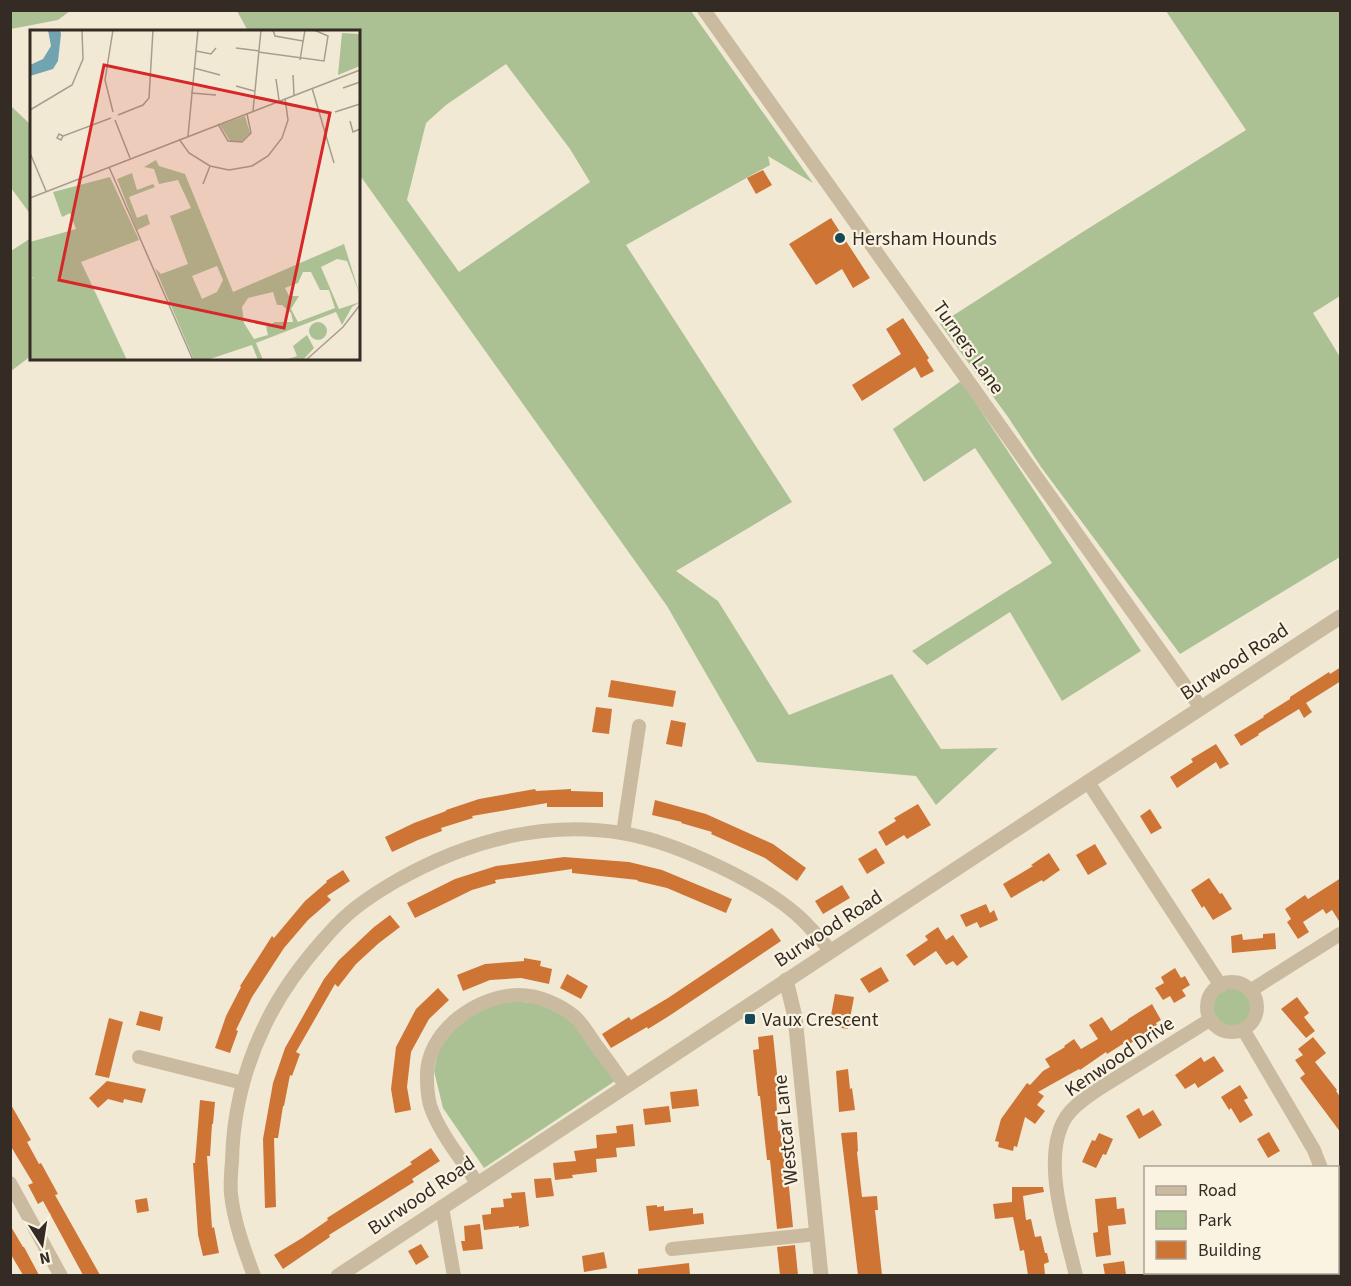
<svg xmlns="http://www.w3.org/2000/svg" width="1351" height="1286" font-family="'Source Sans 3',sans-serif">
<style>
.green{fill:#abc194;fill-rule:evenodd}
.building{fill:#ce7536}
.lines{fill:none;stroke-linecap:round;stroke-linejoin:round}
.minor{stroke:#cabba0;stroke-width:14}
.tertiary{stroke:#cabba0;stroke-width:15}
.poi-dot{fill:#174857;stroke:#faf3e1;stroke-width:2}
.labels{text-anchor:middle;stroke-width:4.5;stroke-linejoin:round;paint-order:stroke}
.poi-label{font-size:20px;fill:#342c24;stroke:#faf3e1;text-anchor:start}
.street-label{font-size:20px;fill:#342c24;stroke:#faf3e1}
.inset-road{fill:none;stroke:#a69d8e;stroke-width:1.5}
.view{fill:#d62828;fill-opacity:0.15;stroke:#d62828;stroke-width:3}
.inset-edge{fill:none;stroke:#342c24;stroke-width:3}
</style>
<rect width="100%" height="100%" fill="#f2e9d5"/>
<g class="green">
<path d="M11,10H70V11L58,20L11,29Z"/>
<path d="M237,11H691L813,183L768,156L770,165L626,245L792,502L676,571L718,601L789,715L892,674L941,749L998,748L936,805L916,776L757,762L667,606L359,174L358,32L248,31ZM506,64L570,149L590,182L459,272L407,200L426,123L446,105Z"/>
<path d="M1166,11H1340V296L1313,313L1340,357V557L1180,654L1041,467L1008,417L940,324L1081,233L1246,130Z"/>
<path d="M11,106L31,125V215L11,188Z"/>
<path d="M31,238V356L11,371V251Z"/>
<path d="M961,381L1141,651L1062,701L1010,612L927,665L912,651L1052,563L975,448L924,482L893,429Z"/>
<path d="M1233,987C1245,991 1249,993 1252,1005C1258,1031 1207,1043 1213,997L1222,990Z"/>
<path d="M505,1001L539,1003L573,1021L615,1081L484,1168L443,1108L434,1071L440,1042L473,1011Z"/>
</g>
<g class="building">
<path d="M763,170L772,185L756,194L747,178Z"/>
<path d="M831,218L870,278L853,288L842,269L816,285L789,244Z"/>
<path d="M903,318L929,358L927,360L934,371L921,378L915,367L862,401L852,385L901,354L886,329Z"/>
<path d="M1341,667V681L1306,703L1312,712L1304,718L1299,709L1258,734L1259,735L1241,746L1234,735L1264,717L1263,716L1290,699V697L1329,672L1330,674Z"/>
<path d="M611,680L676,691L673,707L608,697Z"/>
<path d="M596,707L612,709L609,734L592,732Z"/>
<path d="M671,720L686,723L682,747L666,744Z"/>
<path d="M1216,744L1229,764L1220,769L1216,762L1177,788L1170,777L1193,762L1191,759Z"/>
<path d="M535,789L536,791L571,789V791L603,792V807H547V803L472,816L473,818L441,828L442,831L418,840L392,852L385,837L414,823L446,811V810L479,799Z"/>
<path d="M655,800L706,814L773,844L806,868L797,881L765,858L711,834L712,832L681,823L682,822L652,815Z"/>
<path d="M918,804L931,825L907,839L904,835L886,846L878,832L896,821L894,818Z"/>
<path d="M1150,809L1162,828L1151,834L1140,816Z"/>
<path d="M1095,844L1107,864L1088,875L1076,855Z"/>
<path d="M876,848L885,863L867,874L858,859Z"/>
<path d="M1049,853L1060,870L1043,882L1042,880L1011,898L1003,884L1033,866L1031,865Z"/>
<path d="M564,857L629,862L662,870L732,899L726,913L667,888L637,881L638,880L572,873V869L495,880L496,883L472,890L415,918L407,903L455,879L496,866Z"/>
<path d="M343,870L350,881L327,896L331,900L308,920L284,948L252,997L236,1030L238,1031L230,1053L215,1048L226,1016L241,987L240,986L272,936L274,938L305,901L327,882L326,881Z"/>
<path d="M1209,878L1220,894L1222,893L1232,909L1213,920L1204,906L1202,908L1191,890Z"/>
<path d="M1341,878V924L1332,910L1326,914L1323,909L1303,922L1309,932L1298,939L1287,922L1291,919L1285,909L1305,895L1308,899Z"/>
<path d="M842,885L850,898L823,914L815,901Z"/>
<path d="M986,904L990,913L994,910L998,920L980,928L977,922L966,927L960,915Z"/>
<path d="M390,915L400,927L379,943L356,964L338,987L335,984L296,1052L300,1054L292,1076L290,1075L284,1106H283L278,1138H274L276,1207L265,1208L263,1139L273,1083L285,1048L324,979L339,960L374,927Z"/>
<path d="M938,927L946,940L953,935L968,957L957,966L953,961L946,965L936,951L914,966L906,955L928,940L925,936Z"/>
<path d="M772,928L781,941L669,1016L648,1029L647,1027L611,1048L602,1034L629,1017L631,1020L668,998Z"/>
<path d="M1275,933L1276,949L1232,953L1231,936L1242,934L1243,940L1263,938V934Z"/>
<path d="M524,958L541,961L540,966L552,969L549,984L521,978L490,980L463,991L457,975L485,964L524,961Z"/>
<path d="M881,967L889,981L869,993L860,979Z"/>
<path d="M1175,968L1181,978L1185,976L1190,985L1182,990L1186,996L1174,1003L1170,996L1163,1000L1155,988L1164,983L1161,977Z"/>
<path d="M567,974L588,986L581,999L560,988Z"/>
<path d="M438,988L449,1000L429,1019L411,1052L407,1087L411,1110L395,1113L391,1089L396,1047L416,1009Z"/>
<path d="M835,994L854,997L848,1029L829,1026Z"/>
<path d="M1297,997L1309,1013L1304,1017L1315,1031L1306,1038L1281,1009Z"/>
<path d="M1152,1004L1161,1020L1156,1023L1157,1025L1128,1045L1126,1042L1107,1054L1106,1052L1080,1070L1079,1069L1038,1092L1044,1096L1037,1105L1045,1111L1035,1124L1025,1117L1017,1147L1014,1146L1013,1151L998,1147L999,1142L995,1141L1001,1119L1027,1083L1030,1085L1043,1071L1050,1067L1045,1059L1065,1047L1064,1046L1074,1039L1081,1049L1098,1039L1089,1025L1102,1017L1111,1031L1128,1020V1019Z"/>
<path d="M140,1011L163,1017L160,1031L136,1025Z"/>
<path d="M109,1018L123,1022L109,1078L95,1075Z"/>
<path d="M773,1035L779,1093L776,1094L778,1131L781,1130L785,1167H787L793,1227L777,1229L770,1160H767L760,1096H758L753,1050L759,1049L758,1037Z"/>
<path d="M1313,1037L1326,1053L1315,1062L1337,1090L1336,1091L1341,1098V1133L1300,1078L1305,1074L1295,1060L1303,1055L1298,1049Z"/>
<path d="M1214,1056L1224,1071L1198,1088L1195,1083L1185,1089L1175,1075L1201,1057L1204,1062Z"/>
<path d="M848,1069L850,1089L852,1088L855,1110L839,1112L836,1071Z"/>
<path d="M107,1081L146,1089L142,1103L124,1099L123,1103L108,1099L98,1108L89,1098Z"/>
<path d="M1240,1085L1248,1098L1244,1100L1253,1115L1240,1123L1231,1108L1229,1110L1221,1097Z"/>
<path d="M697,1089L699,1106L672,1109L670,1092Z"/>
<path d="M200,1100L215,1102L213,1124H212L210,1156H207L212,1228L214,1227L219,1253L203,1256L198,1235L193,1163H195Z"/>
<path d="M10,1103L31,1140L27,1142L39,1164L41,1163L58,1194L55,1195L100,1275H83L43,1201L38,1204L28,1185L33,1183L10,1145Z"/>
<path d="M669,1106L671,1122L645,1125L643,1109Z"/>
<path d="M1139,1108L1143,1116L1153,1110L1162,1125L1139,1139L1126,1116Z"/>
<path d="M633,1124L635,1146L616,1148L617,1157L596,1159L597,1172L572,1175L573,1178L555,1180L553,1163L576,1161L574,1151L597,1148L596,1135L617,1133L616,1126Z"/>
<path d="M857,1132L858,1151L857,1152L862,1197L877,1196L878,1210H875L882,1275H858L841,1133Z"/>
<path d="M1269,1132L1280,1151L1268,1158L1257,1139Z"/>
<path d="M1099,1133L1113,1139L1106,1155L1103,1154L1096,1168L1082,1162L1092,1140L1095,1141Z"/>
<path d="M431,1148L440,1161L412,1179L414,1182L329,1235L330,1237L283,1269L274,1255L302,1238L328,1220L327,1218L412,1164L410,1162Z"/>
<path d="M551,1178L554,1196L536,1198L534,1179Z"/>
<path d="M1012,1187H1043L1044,1192L1023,1196L1026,1220L1031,1219L1035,1237L1041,1236L1045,1253H1047L1049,1262L1044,1264L1045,1275H1028L1024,1250L1020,1251L1013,1217L995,1219L993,1204L1012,1202Z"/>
<path d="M525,1192L529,1226L519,1228V1226L484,1230L482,1215L491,1214V1208L504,1207L503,1199L512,1198L511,1193Z"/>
<path d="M1116,1197L1117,1209L1124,1208L1126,1224L1108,1226L1111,1255L1096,1257L1093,1233L1098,1232L1095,1199Z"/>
<path d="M147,1198L149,1211L137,1213L135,1200Z"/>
<path d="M657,1205V1207L664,1206V1211L693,1208V1214L703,1213L704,1224L649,1231L646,1206Z"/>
<path d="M480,1224L483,1249L463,1251L461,1241H465L464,1226Z"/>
<path d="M10,1225L23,1247H24L39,1275H23L10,1253Z"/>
<path d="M421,1244L429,1257L416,1265L408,1251Z"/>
<path d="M795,1245L798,1275H780L777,1247Z"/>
<path d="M604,1252L607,1268L584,1272L582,1256Z"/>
<path d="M1124,1261L1126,1275H1105L1103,1264Z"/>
<path d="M689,1263L690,1275H638V1269Z"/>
</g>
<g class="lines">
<g class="minor">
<path d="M704,10L1201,708"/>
<path d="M1088,782L1221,986"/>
<path d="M623,833L639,726"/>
<circle cx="1232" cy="1007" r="25"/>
<path d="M1250,991L1340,934"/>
<path d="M1243,1029L1314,1150L1321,1168"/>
<path d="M139,1057L243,1083"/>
<path d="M10,1183L61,1276"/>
<path d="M477,1183C462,1160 438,1131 430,1105C428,1097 427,1086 427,1078C425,1032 477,995 519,995C538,995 559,1004 574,1016C583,1024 589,1035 596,1045C606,1058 616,1072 625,1085"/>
<path d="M442,1207L454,1276"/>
<path d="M672,1249L817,1234"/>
<path d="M254,1276C244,1249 234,1222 231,1194C230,1183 231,1172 232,1161C233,1113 244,1068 265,1025C280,993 300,966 323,940C330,932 338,923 346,916C361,902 379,891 396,881C465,842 542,820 622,833C657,839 688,852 720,867C747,880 773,894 796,914C809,925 820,939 831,951"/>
<path d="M1076,1276C1066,1232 1040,1158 1066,1117C1074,1105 1086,1098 1097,1090L1211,1019"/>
<path d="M1335,1276V1272"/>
</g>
<g class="tertiary">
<path d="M786,980L795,1017L821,1276"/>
<path d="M338,1276L1088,782L1340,617"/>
</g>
</g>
<g class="poi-dot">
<circle cx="840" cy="238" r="6"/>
<rect x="744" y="1013" width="12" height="12" rx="3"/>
</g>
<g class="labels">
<g class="poi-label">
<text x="852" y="245">Hersham Hounds</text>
<text x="762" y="1026">Vaux Crescent</text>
</g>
<g class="street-label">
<text transform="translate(969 347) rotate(55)" y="7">Turners Lane</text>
<text transform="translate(1234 661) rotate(-33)" y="7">Burwood Road</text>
<text transform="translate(828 928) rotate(-33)" y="7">Burwood Road</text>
<text transform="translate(1119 1056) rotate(-34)" y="7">Kenwood Drive</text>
<text transform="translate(785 1130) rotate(-96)" y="7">Westcar Lane</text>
<text transform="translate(421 1195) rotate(-34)" y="7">Burwood Road</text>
</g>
</g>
<g transform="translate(30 30)">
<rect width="330" height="330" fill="#f2e9d5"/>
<path d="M312,3L330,4V36L308,45ZM215,86L220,103L211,112L200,111L190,95ZM126,130L129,136L155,144L203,262L314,214L330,265L317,231L307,229L291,237L309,279L330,272L322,277L312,295L306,282L226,313L233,330H228L222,315L177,330H164L125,238L131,244L158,234L140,186L161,178L148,150L129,154L124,139L114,137ZM187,236L193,250L187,262L172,269L162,246ZM273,242H281L290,260H299L305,278L268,292L261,279L269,266H259L255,258L268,253ZM243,262L247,275H252L261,283L263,292H245L236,297L238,305L224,309L214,293L212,277L218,268ZM102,143L107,160L123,154L125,157L99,167L107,188L117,184L120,194L107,200L87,149ZM80,147L109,210L51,232L97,330H0V249L4,247L0,248V212L46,199L40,183L32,187L23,162ZM279 301a9 9 0 1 1 18 0a9 9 0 1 1-18 0ZM277,305L284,318L273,330H255L267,326L263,316Z" fill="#abc194" fill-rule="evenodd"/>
<path d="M18,0H30L31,4L28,31L23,39L0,46V35L13,29L21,16Z" fill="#72a3b1"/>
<path class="inset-road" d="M243,0L245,6L273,11M206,18L229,21M166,21L181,24L186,18M228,22L294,31L298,6L284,0M270,30L275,0M164,38L190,45M263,45L264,65M246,49L249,70M206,56L224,61M282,58L304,133M313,58L330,52M161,63L186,65M0,80L42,55L53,29L52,0M223,81L231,0M83,82L75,50L83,0M305,82L330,74M88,85L113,75L119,68L123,0M85,90L100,128M320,91L323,102L330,99M188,94L198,111L212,112L221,103L217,84M33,106L29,104L27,108L31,110L33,106L81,88M158,106L168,0M149,109L159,123L180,136L199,140L222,136L238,126L252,108L258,90L255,68M0,123L16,161M79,137L163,330M173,154L180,136M0,168L330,40M276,330L313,297L330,275"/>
<path class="view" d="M74,35L300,83L254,298L29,250Z"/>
<rect width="330" height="330" class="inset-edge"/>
</g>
<rect width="1351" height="1286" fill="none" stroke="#342c24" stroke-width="24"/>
<rect x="1144" y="1166" width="195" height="108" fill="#faf3e1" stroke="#aba395" stroke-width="1.5"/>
<rect x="1156" y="1186" width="30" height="9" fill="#cabba0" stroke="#aba395" stroke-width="1.5"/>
<text x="1198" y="1196" font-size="18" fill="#342c24">Road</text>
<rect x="1156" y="1211" width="30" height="18" fill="#abc194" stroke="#aba395" stroke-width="1.5"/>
<text x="1198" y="1226" font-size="18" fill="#342c24">Park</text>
<rect x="1156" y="1241" width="30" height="18" fill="#ce7536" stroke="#aba395" stroke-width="1.5"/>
<text x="1198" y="1256" font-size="18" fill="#342c24">Building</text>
<g transform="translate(42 1244) rotate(168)" stroke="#faf3e1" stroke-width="4.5" paint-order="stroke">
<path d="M0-4.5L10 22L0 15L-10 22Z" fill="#342c24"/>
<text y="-9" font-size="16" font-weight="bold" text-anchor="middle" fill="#342c24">N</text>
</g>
</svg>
